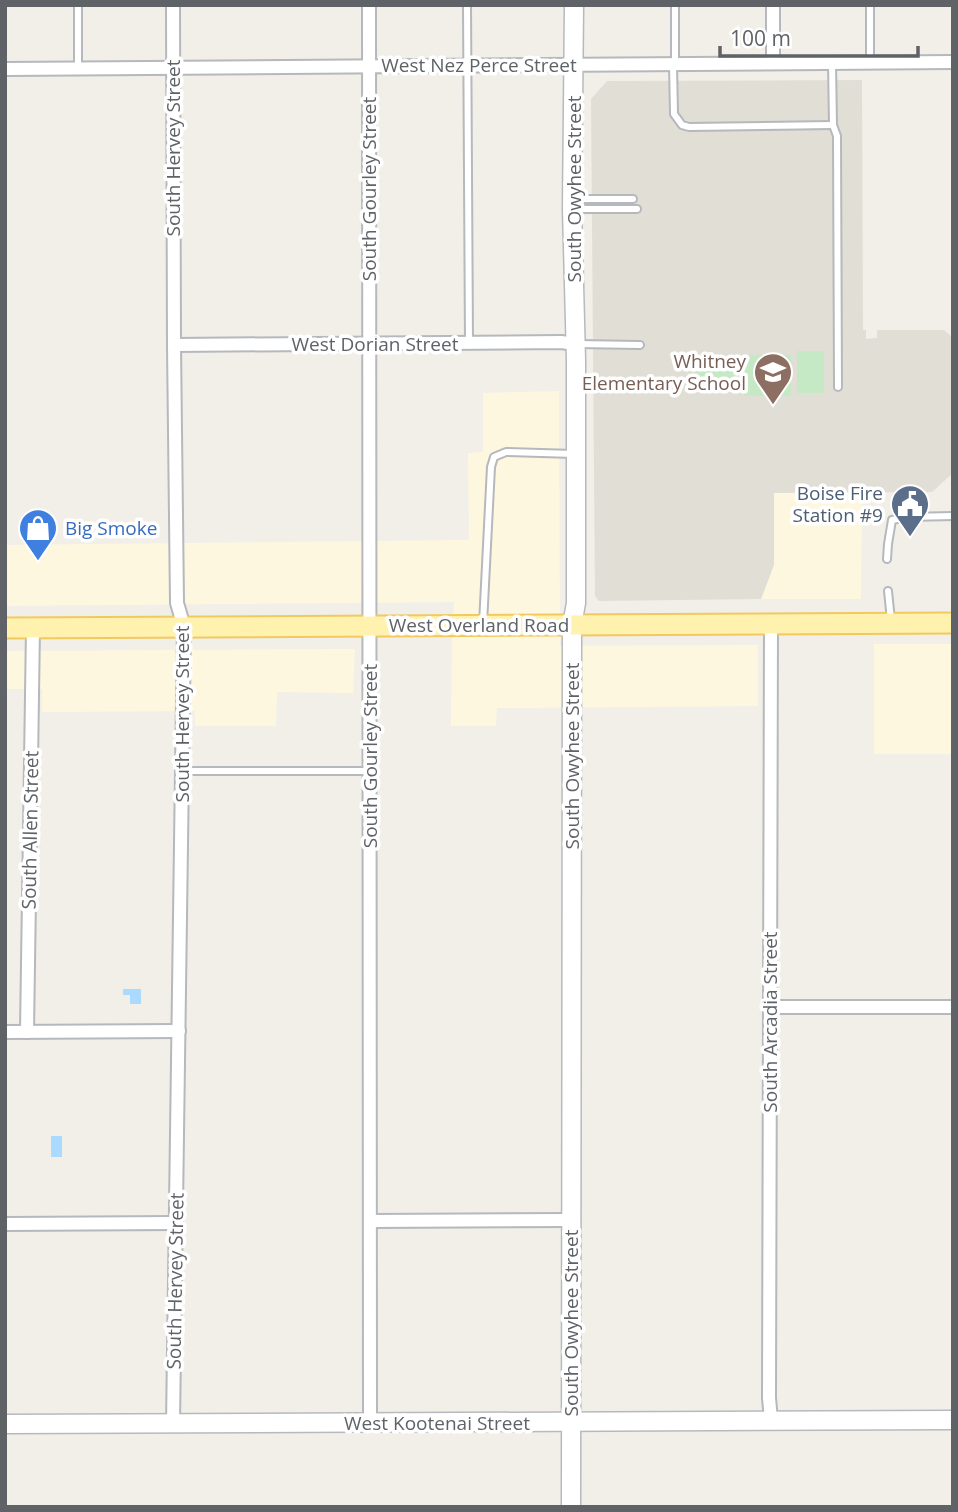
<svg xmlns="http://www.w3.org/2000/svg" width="958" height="1512" font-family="'Open Sans',sans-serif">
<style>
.commercial{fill:#fef7e0}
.education{fill:#e1ded6}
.green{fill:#c5e8c5}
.water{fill:#aadaff}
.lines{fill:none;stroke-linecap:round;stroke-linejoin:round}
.lane-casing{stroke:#b5b8bc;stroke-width:10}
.street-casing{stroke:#b5b8bc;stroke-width:16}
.secondary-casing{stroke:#b6babf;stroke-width:21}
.primary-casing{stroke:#f2c960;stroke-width:23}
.lane{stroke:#fff;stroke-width:6}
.street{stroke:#fff;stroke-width:12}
.secondary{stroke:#fff;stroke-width:18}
.primary{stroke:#fff2af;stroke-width:19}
.labels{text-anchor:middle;stroke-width:7;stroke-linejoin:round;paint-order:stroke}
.street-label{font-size:19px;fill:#5f6368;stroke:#fff}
.education-label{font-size:19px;fill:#785e54;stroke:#fff;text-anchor:end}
.service-label{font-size:19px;fill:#4e5e75;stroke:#fff;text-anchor:end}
.shop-label{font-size:19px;fill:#366cbe;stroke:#fff;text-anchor:start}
</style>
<rect width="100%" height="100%" fill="#f1efe8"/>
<g class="commercial">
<path d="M559,391L560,646L758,645V706L497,708L496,726H451L452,648L454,602L5,606V545L469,540L468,453L483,452V393Z"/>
<path d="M862,492L861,599H761L774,565V493Z"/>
<rect x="874" y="644" width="79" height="110"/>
<path d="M355,649L353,693L277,692L276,726H195V711L42,712V689H5V651Z"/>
</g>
<path class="education" d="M862,80L863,330H866V339L877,338V330H944L953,338V473L932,492L774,493V565L761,599L599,601L595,596L591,99L607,81Z"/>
<g class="green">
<rect x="797" y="351" width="27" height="42"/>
<path d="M733,355V384H698V356Z"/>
<path d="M743,355H791V396H744Z"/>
</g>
<g class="water">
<path d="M123,989H141V1004H130V995H123Z"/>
<rect x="51" y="1136" width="11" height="21"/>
</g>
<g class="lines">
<defs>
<g id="lane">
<path d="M78,5V68"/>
<path d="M467,5L469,343"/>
<path d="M675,5V64"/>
<path d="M870,5V63"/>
<path d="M832,63L833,125L837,136L838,387"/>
<path d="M673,64L674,114L682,125L689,127L833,125"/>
<path d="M576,199H633"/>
<path d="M573,209H637"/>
<path d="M577,344L640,345"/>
<path d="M887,559L888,544L892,520L907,517L953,516"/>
<path d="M888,591L891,620"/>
<path d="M483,624L491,467L494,457L506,452L574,454"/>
<path d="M183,771H368"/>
</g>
<g id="street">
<path d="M173,5L174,345L177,603L184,627L173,1424"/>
<path d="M369,5L370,1423"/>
<path d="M773,5V63"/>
<path d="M5,69L953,62"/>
<path d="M174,345L561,342L575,344"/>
<path d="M770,1007H953"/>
<path d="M5,1032L179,1031"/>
<path d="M27,1032L33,628"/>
<path d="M371,1221L571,1220"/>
<path d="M5,1224L176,1223"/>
<path d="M771,1420L769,1398L771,624"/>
</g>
<g id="secondary">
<path d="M5,1424L953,1420"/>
<path d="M571,1507L572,625L576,603V360L572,209L574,5"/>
</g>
<path id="primary" d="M5,628L953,623"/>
</defs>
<use href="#lane" class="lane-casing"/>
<use href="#street" class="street-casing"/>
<use href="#secondary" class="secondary-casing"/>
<use href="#primary" class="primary-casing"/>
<use href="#lane" class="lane"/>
<use href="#street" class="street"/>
<use href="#secondary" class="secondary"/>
<use href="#primary" class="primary"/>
</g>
<defs>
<symbol id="school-pin" viewBox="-11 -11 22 30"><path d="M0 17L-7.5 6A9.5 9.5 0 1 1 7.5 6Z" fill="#8d6e63" stroke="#fff"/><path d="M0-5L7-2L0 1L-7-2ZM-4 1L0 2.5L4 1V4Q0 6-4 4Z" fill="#fff"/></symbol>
<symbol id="civic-pin" viewBox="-11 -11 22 30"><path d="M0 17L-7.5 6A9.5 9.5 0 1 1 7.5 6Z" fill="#5c6f8a" stroke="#fff"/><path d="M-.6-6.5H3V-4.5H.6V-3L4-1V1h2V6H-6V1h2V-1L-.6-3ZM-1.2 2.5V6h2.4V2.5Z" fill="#fff"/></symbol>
<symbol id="shop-pin" viewBox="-11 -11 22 30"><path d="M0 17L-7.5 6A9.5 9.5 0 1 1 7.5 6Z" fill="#3f7fe0" stroke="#fff"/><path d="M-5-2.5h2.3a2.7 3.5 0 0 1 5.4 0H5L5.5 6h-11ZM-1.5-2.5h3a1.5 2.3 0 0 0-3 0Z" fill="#fff"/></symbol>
</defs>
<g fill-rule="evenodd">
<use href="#school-pin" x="751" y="350" width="44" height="60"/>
<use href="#civic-pin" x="888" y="482" width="44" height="60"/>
<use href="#shop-pin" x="16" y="506" width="44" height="60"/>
</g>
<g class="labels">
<g class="street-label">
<text x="479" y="72">West Nez Perce Street</text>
<text transform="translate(173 148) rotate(-90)" y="7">South Hervey Street</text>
<text transform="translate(369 189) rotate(-90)" y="7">South Gourley Street</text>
<text transform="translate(574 189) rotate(-90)" y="7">South Owyhee Street</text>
<text x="375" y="351">West Dorian Street</text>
<text x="479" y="632">West Overland Road</text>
<text transform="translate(182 714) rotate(-90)" y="7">South Hervey Street</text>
<text transform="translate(370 756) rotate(-90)" y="7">South Gourley Street</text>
<text transform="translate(572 756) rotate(-90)" y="7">South Owyhee Street</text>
<text transform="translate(30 830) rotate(-89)" y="7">South Allen Street</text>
<text transform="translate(770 1022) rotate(-90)" y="7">South Arcadia Street</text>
<text transform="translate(175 1281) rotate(-89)" y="7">South Hervey Street</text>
<text transform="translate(571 1323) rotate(-90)" y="7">South Owyhee Street</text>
<text x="437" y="1430">West Kootenai Street</text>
</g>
<g class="education-label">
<text x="746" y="368">Whitney<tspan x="746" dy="22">Elementary School</tspan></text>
</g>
<g class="service-label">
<text x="883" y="500">Boise Fire<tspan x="883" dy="22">Station #9</tspan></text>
</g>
<g class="shop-label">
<text x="65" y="535">Big Smoke</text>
</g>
</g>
<rect width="958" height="1512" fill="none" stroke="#5f6368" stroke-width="14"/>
<path d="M720 46v10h198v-10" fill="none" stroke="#5f6368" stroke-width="3.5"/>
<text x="730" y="46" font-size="21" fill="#5f6368" stroke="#ffffff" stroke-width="5" paint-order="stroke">100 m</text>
</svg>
